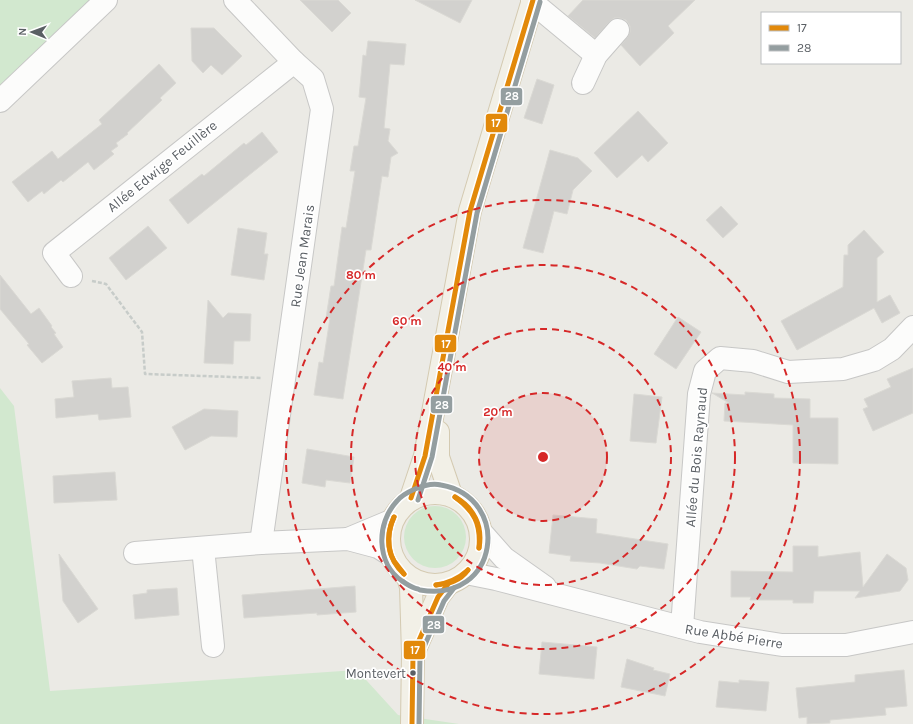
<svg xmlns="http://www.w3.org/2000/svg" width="913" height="724" font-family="Karla,sans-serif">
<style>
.green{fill:#d2e8cf}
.building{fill:#d2d1ce;stroke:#dad9d4}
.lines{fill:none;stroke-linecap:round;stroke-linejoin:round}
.minor-casing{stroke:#c7c7c6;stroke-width:24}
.major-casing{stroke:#d4cab1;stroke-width:24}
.path{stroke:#c7ccc9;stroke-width:2.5;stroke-dasharray:4 2;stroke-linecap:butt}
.minor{stroke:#fcfcfb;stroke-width:22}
.major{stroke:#f2f0e7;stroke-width:22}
.bus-1-casing{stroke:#fff;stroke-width:8}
.bus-2-casing{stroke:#fff;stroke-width:8}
.bus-1{stroke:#e2890a;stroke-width:5}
.bus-2{stroke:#949ea0;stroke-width:5}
.ring{fill:none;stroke:#d62828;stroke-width:2;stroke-dasharray:7 5}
.bus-dot{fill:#5a5f64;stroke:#fff;stroke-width:1.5}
.labels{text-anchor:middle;stroke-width:3.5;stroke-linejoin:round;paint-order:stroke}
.bus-label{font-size:13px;fill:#5a5f64;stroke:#fff;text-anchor:end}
.street-label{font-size:14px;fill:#5a5f64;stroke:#fff}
.centre{fill:#d62828;stroke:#fff;stroke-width:2}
.ring-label{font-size:12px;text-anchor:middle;font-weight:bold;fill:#d62828;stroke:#fff;stroke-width:3.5;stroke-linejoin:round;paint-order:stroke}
.line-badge{stroke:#fff;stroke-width:1.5}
.badge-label{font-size:11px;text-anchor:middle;font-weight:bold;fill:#fff}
</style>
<rect width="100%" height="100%" fill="#ebeae5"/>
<g class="green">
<path d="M0,0H90L0,85Z"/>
<path d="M0,388L14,406L50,691L357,670L398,715L459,724H0Z"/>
<circle cx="435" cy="537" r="31"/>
</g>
<g class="building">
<path d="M300,0H338L351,13L332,32Z"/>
<path d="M415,0H472L460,23Z"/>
<path d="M583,0H695L668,26L674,33L640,66L621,45L627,38L630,32V26L626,20L620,18H614L609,22L595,38L568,16Z"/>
<path d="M191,28H214L242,56L222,75L211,65L203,73L192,61Z"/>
<path d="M368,41L406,44L404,65L390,64L384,128L390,129L388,141L398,153L391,157L388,177L382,176L371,250H366L343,399L314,395L319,362L323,363L330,318H326L331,286H334L342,227L346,228L355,171H350L354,146H358L366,98L359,97L363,55L366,56Z"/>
<path d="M159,64L176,83L160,98L162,100L127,133L128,134L116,143L118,146L111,151L114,154L94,170L88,162L63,182L61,180L44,194L42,191L28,202L12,182L52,151L58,159L102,124L99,120Z"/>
<path d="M537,79L554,85L542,124L524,118Z"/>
<path d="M638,111L668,143L648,162L642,155L617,178L594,153Z"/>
<path d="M262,132L278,152L188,224L169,200L202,174L204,176L244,143L246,145Z"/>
<path d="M550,150L578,158L592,171L573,190L567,214L554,211L543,253L523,248Z"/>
<path d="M721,206L738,224L723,238L706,220Z"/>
<path d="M148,226L167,248L126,280L109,258Z"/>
<path d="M238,228L267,233L264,254H268L264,280L231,275Z"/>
<path d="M864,230L884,252L877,258V302L890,295L900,313L882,323L874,308L797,350L781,321L843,287L844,255H848V245Z"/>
<path d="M0,275L31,314L39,308L52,326L51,327L56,333L54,334L63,347L42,363L27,345L29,344L0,309Z"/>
<path d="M208,300L223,318L228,313L251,314L250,341H234L233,364L204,363Z"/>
<path d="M678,317L701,332L676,369L654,354Z"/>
<path d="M913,368V413L873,431L863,409L868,407L864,399L891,387L887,379Z"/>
<path d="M111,378L112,388L128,387L131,417L99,420L98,414L56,418L55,399L74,397L72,381Z"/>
<path d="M745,392L774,394V398L810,399V418H838V464L793,463V425L724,421L725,403H729L712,393L745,395Z"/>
<path d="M634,394L662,397L656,443L630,441Z"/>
<path d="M204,409L238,411L237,437L211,436L185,450L172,427Z"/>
<path d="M307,449L354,457L350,483L326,480L325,487L302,483Z"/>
<path d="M115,472L117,500L54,503L53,476Z"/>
<path d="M553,515L597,519L596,533L668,544L664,569L640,566L637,569L600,563L570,561L571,556L549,553Z"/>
<path d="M793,546H818V557L860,552L863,587L887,554L906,568L908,580L900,591L855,598L860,591H814L813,603H793V600H750L751,597H731V571L793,572Z"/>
<path d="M59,554L98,609L78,623L63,601Z"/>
<path d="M355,586L356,612L317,615V613L244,618L242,595Z"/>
<path d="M177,588L179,615L135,619L133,595L147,593V590Z"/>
<path d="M542,642L597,647L594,679L539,674Z"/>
<path d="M627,659L654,668L653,670L670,674L665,696L621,687Z"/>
<path d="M904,670L907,706L885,708L886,715L830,720V723L807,724V717L799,718L796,688L855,682V675Z"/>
<path d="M739,680L769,682L766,711L716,707L719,681L739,683Z"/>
</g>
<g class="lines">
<defs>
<g id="minor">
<path d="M235,0L294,62L313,79L322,109L261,543"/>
<path d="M532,2L596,55"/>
<path d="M583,83L596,55L618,30"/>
<path d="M0,101L106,0"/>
<path d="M71,276L54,253L294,62"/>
<path d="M481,532L504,558L545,587"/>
<path d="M348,539L391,521"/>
<path d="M203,548L213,646"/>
<path d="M135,553L261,543L348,539L378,547L391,555"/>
<path d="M466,573L496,579L700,632L782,645H846L913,632"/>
<path d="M682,627L699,394L705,371L720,358L753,361L788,372L843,369L874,360L892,349L913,327"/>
</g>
<g id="major">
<path d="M438,432V457L451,495"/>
<circle cx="435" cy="539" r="46"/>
<path d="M411,498L425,456L470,211L533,0"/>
<path d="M408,577L411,587L413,654L412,724"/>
<path d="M416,647L438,597L448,584"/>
</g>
</defs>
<use href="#minor" class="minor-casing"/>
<use href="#major" class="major-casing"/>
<path class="path" d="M92,281L106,284L142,332L145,374L262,378"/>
<use href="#minor" class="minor"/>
<use href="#major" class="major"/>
<defs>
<g id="bus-1">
<path d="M455,497C474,508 483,526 479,548"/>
<path d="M455,497C474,511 481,523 479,548"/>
<path d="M411,498L425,456L470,211L533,0"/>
<path d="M394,517C388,530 386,548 394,561C397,565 401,570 404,574"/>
<path d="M394,517C385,536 387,559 404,574"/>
<path d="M436,585C449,584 460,581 468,570"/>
<path d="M436,585C449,583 458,579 468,570"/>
<path d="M412,724L413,654L438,597L448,584"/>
</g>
<g id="bus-2">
<path d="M418,500L432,457L477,213L540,2"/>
<path d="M418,589C412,588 407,584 402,581C376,563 376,523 397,501C402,495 408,492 415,489C422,486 433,483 441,485C513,498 499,604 420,590"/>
<path d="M419,724L420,656L444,601L454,588"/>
</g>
</defs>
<use href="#bus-1" class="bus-1-casing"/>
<use href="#bus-2" class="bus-2-casing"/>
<use href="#bus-1" class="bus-1"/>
<use href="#bus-2" class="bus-2"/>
</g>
<circle cx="543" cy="457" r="64" fill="#d62828" fill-opacity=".12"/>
<g class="ring">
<circle cx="543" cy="457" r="64"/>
<circle cx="543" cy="457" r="128"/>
<circle cx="543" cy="457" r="192"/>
<circle cx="543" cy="457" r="257"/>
</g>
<circle class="bus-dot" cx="413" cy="673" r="3.5"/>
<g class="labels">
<g class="bus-label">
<text x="406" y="678">Montevert</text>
</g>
<g class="street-label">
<text transform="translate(162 166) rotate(-39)" y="5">Allée Edwige Feuillère</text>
<text transform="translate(302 256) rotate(-82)" y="5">Rue Jean Marais</text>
<text transform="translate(696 457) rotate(-85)" y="5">Allée du Bois Raynaud</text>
<text transform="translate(734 636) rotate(9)" y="5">Rue Abbé Pierre</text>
</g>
</g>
<circle cx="543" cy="457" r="6" class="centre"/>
<g class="ring-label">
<text x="361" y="279">80 m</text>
<text x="407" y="325">60 m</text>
<text x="452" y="371">40 m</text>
<text x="498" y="416">20 m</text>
</g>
<g class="line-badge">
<rect x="500" y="87" width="23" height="19" rx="4" fill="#949ea0"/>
<rect x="485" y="113" width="23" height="20" rx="4" fill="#e2890a"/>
<rect x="434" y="334" width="23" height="19" rx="4" fill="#e2890a"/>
<rect x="430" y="395" width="23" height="19" rx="4" fill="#949ea0"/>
<rect x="422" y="615" width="23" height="19" rx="4" fill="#949ea0"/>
<rect x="403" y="640" width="23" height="20" rx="4" fill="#e2890a"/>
</g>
<g class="badge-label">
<text x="512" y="100">28</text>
<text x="496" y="127">17</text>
<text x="446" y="348">17</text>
<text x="442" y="409">28</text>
<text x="434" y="629">28</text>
<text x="415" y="654">17</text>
</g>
<rect x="761" y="12" width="140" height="52" fill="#ffffff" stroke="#bdbfc1"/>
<rect x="769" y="25" width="20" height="6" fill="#e2890a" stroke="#bdbfc1"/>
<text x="797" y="32" font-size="12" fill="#5a5f64">17</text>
<rect x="769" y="45" width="20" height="6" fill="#949ea0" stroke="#bdbfc1"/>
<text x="797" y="52" font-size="12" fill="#5a5f64">28</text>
<g transform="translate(32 32) rotate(271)" stroke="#ffffff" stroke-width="3" paint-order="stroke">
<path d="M0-3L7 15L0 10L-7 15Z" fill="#5a5f64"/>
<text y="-6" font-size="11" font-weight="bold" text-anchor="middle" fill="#5a5f64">N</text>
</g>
</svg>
